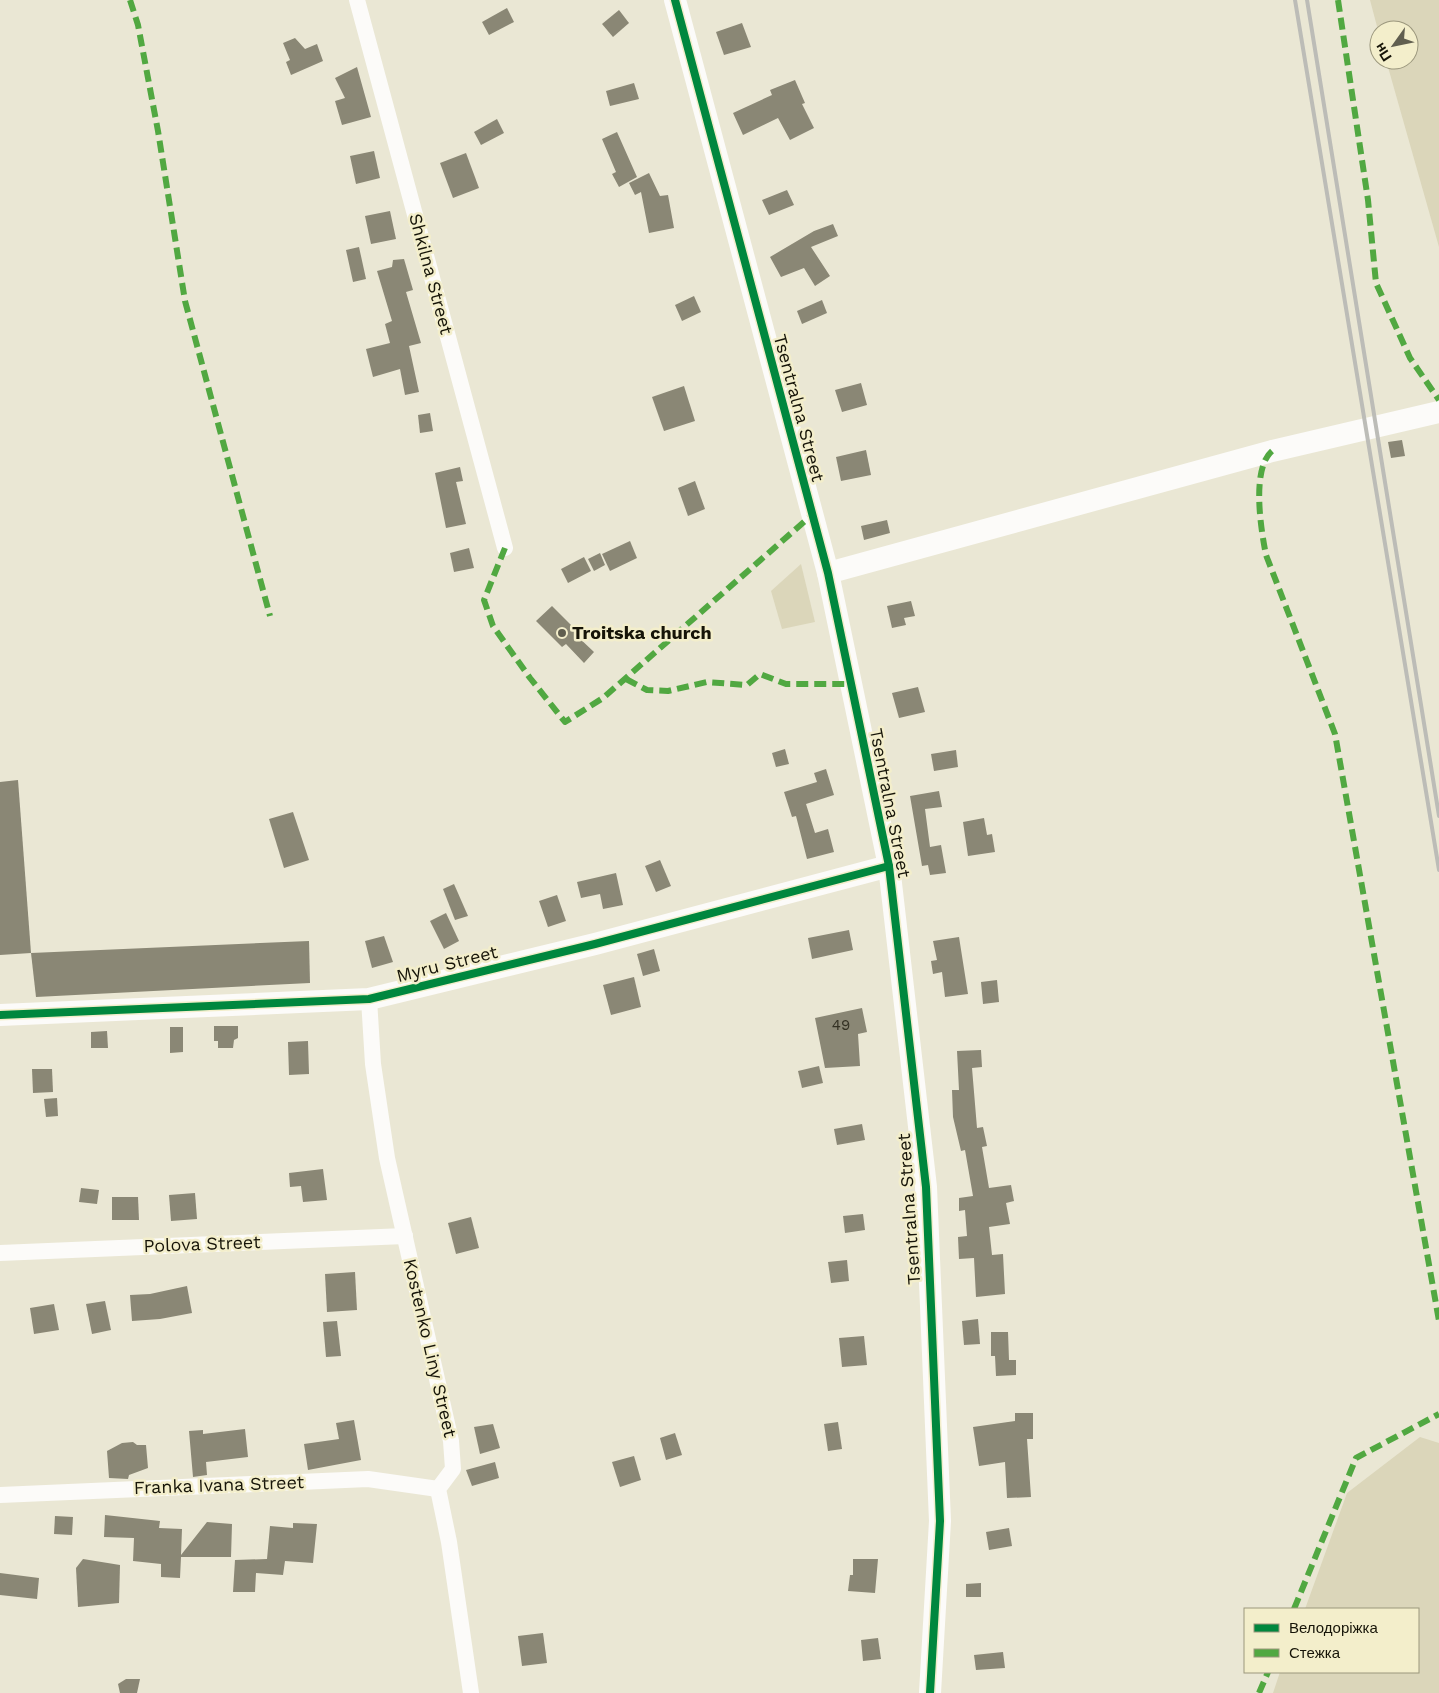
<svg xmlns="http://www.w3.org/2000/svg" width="1439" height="1693" font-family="'Work Sans',sans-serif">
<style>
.green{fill:#dbd6ba}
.building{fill:#8a8775}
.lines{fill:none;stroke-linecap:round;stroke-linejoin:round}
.street{stroke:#fcfbf9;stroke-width:16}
.secondary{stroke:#fcfbf9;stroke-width:22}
.rail{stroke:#bcbcb7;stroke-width:4}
.quiet{stroke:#51a841;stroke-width:6;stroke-dasharray:12 6;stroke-linecap:butt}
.cycleway-casing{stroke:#f3eecb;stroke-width:11}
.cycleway{stroke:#00873e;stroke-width:8}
.poi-dot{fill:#605e4f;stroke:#f3eecb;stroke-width:2}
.labels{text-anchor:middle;stroke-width:5;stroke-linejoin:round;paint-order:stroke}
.number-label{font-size:15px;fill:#333123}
.street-label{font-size:18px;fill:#161408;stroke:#f3eecb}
.poi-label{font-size:18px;font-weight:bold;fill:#161408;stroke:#f3eecb;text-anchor:start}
</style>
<rect width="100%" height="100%" fill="#eae7d4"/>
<g class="green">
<path d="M1370,0H1439V247L1386,60H1409V30H1379V34Z"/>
<path d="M801,564L815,622L782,629L771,591Z"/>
<path d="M1420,1437L1439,1443V1693H1273L1280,1672H1418V1609H1305L1347,1493Z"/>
</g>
<g class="building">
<path d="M507,8L514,22L489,35L482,22Z"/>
<path d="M619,10L629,23L613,37L602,24Z"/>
<path d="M742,23L751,47L724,55L716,32Z"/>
<path d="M295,38L305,49L317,44L323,61L291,75L286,62L290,60L283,43Z"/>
<path d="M357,67L371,117L342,125L335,101L345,98L335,78Z"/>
<path d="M795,80L805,103L802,104L814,128L790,140L778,118L743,135L733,113L772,95L770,90Z"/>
<path d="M634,83L639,99L610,106L606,91Z"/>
<path d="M497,119L504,133L481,145L474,132Z"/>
<path d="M617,132L637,177L619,187L612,174L616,172L602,139Z"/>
<path d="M374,151L380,178L356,184L350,156Z"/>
<path d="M466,153L479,188L453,198L440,163Z"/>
<path d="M649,173L660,196L668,195L674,228L649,233L641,192L635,195L629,183Z"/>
<path d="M787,190L794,205L769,215L762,200Z"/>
<path d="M390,211L396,239L371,244L365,216Z"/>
<path d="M833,224L838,236L811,247L830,276L815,286L804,268L781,277L770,257L814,231Z"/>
<path d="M359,247L366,279L353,282L346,250Z"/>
<path d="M404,259L413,290L406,292L421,343L409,346L419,392L405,395L400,369L373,377L366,349L390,343L385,324L392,321L377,271L392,267L393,260Z"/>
<path d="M694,296L701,312L682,321L675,305Z"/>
<path d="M822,300L827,313L802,324L797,311Z"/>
<path d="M861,383L867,405L842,412L835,390Z"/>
<path d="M684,386L695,421L664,431L652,397Z"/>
<path d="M430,413L433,431L420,433L418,415Z"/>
<path d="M1402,440L1405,456L1391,458L1388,442Z"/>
<path d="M866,450L871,475L841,481L836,457Z"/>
<path d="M460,467L463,481L456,482L466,524L446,528L435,473Z"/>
<path d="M695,481L705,509L688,516L678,488Z"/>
<path d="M887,520L890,533L864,540L861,526Z"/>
<path d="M630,541L637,558L610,571L602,554Z"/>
<path d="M469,548L474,568L454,572L450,553Z"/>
<path d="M600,553L605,565L594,571L588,559Z"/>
<path d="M584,557L591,571L568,583L561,569Z"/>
<path d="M911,601L915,616L904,618L906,625L892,628L887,606Z"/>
<path d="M552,606L576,630V635L594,652L584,663L566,644L562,647L536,621Z"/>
<path d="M918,687L925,712L899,718L892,693Z"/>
<path d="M785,749L789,764L776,767L772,753Z"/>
<path d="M956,750L958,767L934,771L931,754Z"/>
<path d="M826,769L834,795L806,804L815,833L828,829L834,852L807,859L796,816L792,817L784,792L817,782L814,773Z"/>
<path d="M18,780L31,953L0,955V782Z"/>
<path d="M939,791L942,807L925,809L930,847L941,845L946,873L930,875L928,865L922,866L910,796Z"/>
<path d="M293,812L309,860L284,868L269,819Z"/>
<path d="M984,818L987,835L992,834L995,852L968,856L963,822Z"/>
<path d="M660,860L671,886L656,892L645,866Z"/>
<path d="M616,873L623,905L603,909L600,894L581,898L577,882Z"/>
<path d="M454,884L468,916L455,920L443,889Z"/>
<path d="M557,895L566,921L548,927L539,901Z"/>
<path d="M446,913L459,941L444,949L430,921Z"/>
<path d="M849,930L853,950L812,959L808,938Z"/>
<path d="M384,936L393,962L372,968L365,941Z"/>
<path d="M959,937L968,994L945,997L942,972L933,974L931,961L937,960L933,941Z"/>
<path d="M309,941L310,983L36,997L31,953Z"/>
<path d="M654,949L660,971L643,976L637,954Z"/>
<path d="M634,977L641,1007L611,1015L603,985Z"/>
<path d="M997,980L999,1002L983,1004L981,982Z"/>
<path d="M862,1008L867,1032L858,1034L860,1066L825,1068L815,1018Z"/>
<path d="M214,1026H238V1038L234,1040L233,1048H218V1041H214Z"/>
<path d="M170,1027H183V1052L170,1053Z"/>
<path d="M107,1031L108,1048H91V1032Z"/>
<path d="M308,1041L309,1074L289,1075L288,1042Z"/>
<path d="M981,1050L982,1067L972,1068L977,1128L983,1127L987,1146L982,1147L989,1188L1011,1185L1014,1201L1006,1203L1010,1224L989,1227L992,1255L1003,1254L1005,1294L976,1297L974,1258L959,1259L958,1237L967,1236L965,1210L959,1211V1198L973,1196L965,1150L961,1151L953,1117L952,1090H959L957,1051Z"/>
<path d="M819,1066L823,1083L802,1088L798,1071Z"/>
<path d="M32,1069H52L53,1092L33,1093Z"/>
<path d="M57,1098L58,1116L46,1117L44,1099Z"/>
<path d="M862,1124L865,1140L837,1145L834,1129Z"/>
<path d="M323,1169L327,1200L303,1202L301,1186L290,1187L289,1173Z"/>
<path d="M81,1188L99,1190L97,1204L79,1202Z"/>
<path d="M195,1193L197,1219L171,1221L169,1195Z"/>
<path d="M112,1197H138L139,1220H112Z"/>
<path d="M863,1214L865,1230L845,1233L843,1216Z"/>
<path d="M471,1217L479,1248L456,1254L448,1223Z"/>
<path d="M847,1260L849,1281L831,1283L828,1262Z"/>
<path d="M355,1272L357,1310L327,1312L325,1274Z"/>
<path d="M187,1286L192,1313L160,1319L132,1321L130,1295L150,1294Z"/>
<path d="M105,1301L111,1330L92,1334L86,1304Z"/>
<path d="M54,1304L59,1330L34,1334L30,1308Z"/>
<path d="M978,1319L980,1344L964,1345L962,1321Z"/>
<path d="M337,1321L341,1356L326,1357L323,1322Z"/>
<path d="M991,1332H1008L1009,1360H1016V1375L996,1376L995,1356H991Z"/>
<path d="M864,1336L867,1365L842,1367L839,1338Z"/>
<path d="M1015,1413H1033V1439H1027L1031,1497L1007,1498L1005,1462L979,1466L973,1427L1015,1421Z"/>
<path d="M354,1420L361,1460L308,1470L304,1444L339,1439L336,1423Z"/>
<path d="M838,1422L842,1449L828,1451L824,1424Z"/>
<path d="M493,1424L500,1448L480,1454L474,1427Z"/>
<path d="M245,1429L248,1457L206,1462L207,1475L193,1477L189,1431L203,1430V1434Z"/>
<path d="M675,1433L682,1455L666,1460L660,1438Z"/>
<path d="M133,1442L137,1445H146L148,1468L129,1475L128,1479L109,1478L107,1451L122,1443Z"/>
<path d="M634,1456L641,1480L620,1487L612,1462Z"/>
<path d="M495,1462L499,1478L472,1486L466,1470Z"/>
<path d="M105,1515L160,1521L159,1528L182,1529L181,1555L207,1522L232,1524L231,1557H181L180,1578L161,1577V1564L133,1561L134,1538L104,1537Z"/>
<path d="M55,1516L73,1517L72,1535L54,1534Z"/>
<path d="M293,1523L317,1524L313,1563L285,1561L283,1575L256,1573L255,1592H233L235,1560L267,1559L270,1526L293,1528Z"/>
<path d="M1009,1528L1012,1546L989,1550L986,1532Z"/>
<path d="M83,1559L120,1565L119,1603L78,1607L76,1568Z"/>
<path d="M853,1559H878L875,1593L848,1591L850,1575H853Z"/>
<path d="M0,1573L39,1578L37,1599L0,1595Z"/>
<path d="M981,1583V1597H966V1584Z"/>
<path d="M543,1633L547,1663L522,1666L518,1636Z"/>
<path d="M878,1638L881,1659L863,1661L861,1640Z"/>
<path d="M1003,1652L1005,1668L976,1670L974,1655Z"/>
<path d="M126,1679H140L137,1693H120L118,1684Z"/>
</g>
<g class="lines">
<g class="street">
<path d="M357,0L505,548"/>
<path d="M369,999L373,1064L387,1158L451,1441L453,1469L438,1489L449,1542L471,1693"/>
<path d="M0,1253L405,1236"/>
<path d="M0,1495L368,1479L438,1489"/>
</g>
<g class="secondary">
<path d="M675,0L828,573L889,866L926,1187L940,1521L930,1693"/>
<path d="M828,573L1272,451L1439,412"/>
<path d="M0,1015L369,999L595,944L889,866"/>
</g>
<g class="rail">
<path d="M1295,0L1439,870"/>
<path d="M1307,0L1439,816"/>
</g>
<g class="quiet">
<path d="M130,0L138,25L158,131L185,301L270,616"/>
<path d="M1338,0L1368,200L1376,283L1410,358L1439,400"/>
<path d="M1272,451C1251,469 1261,530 1266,555L1335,734L1439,1321"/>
<path d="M505,548L484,600L493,626L530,678L565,722L603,698L813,514"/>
<path d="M626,679L647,690L668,691L707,682L747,685L760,674L786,684H851"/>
<path d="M1294,1609L1356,1458L1439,1414"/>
<path d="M1259,1693L1268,1672"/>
</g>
<defs>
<g id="cycleway">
<path d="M675,0L828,573L889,866L926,1187L940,1521L930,1693"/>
<path d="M0,1015L369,999L595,944L889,866"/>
</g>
</defs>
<use href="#cycleway" class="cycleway-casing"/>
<use href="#cycleway" class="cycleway"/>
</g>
<circle class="poi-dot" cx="562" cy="633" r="5"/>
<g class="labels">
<g class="number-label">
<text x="841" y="1030">49</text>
</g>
<g class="street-label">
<text transform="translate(431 274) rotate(75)" y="6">Shkilna Street</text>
<text transform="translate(799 408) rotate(75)" y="6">Tsentralna Street</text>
<text transform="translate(890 803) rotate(79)" y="6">Tsentralna Street</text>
<text transform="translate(447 964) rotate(-14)" y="6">Myru Street</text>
<text transform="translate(909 1209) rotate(-94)" y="6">Tsentralna Street</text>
<text transform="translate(202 1244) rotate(-2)" y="6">Polova Street</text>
<text transform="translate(430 1348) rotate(77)" y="6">Kostenko Liny Street</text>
<text transform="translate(219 1485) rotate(-2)" y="6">Franka Ivana Street</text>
</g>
<g class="poi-label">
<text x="572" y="639">Troitska church</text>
</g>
</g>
<rect x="1244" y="1608" width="175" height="65" fill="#f3eecb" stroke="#9b977d"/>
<rect x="1254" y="1624" width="25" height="8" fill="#00873e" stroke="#9b977d"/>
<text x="1289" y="1633" font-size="15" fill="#161408">Велодоріжка</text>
<rect x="1254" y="1649" width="25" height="8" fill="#51a841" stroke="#9b977d"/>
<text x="1289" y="1658" font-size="15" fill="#161408">Стежка</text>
<g transform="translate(1394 45) rotate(237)"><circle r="24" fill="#f3eecb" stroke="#9b977d"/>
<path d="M0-4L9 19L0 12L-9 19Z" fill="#605e4f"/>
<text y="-8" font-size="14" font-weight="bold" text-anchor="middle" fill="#161408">Пн</text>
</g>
</svg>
